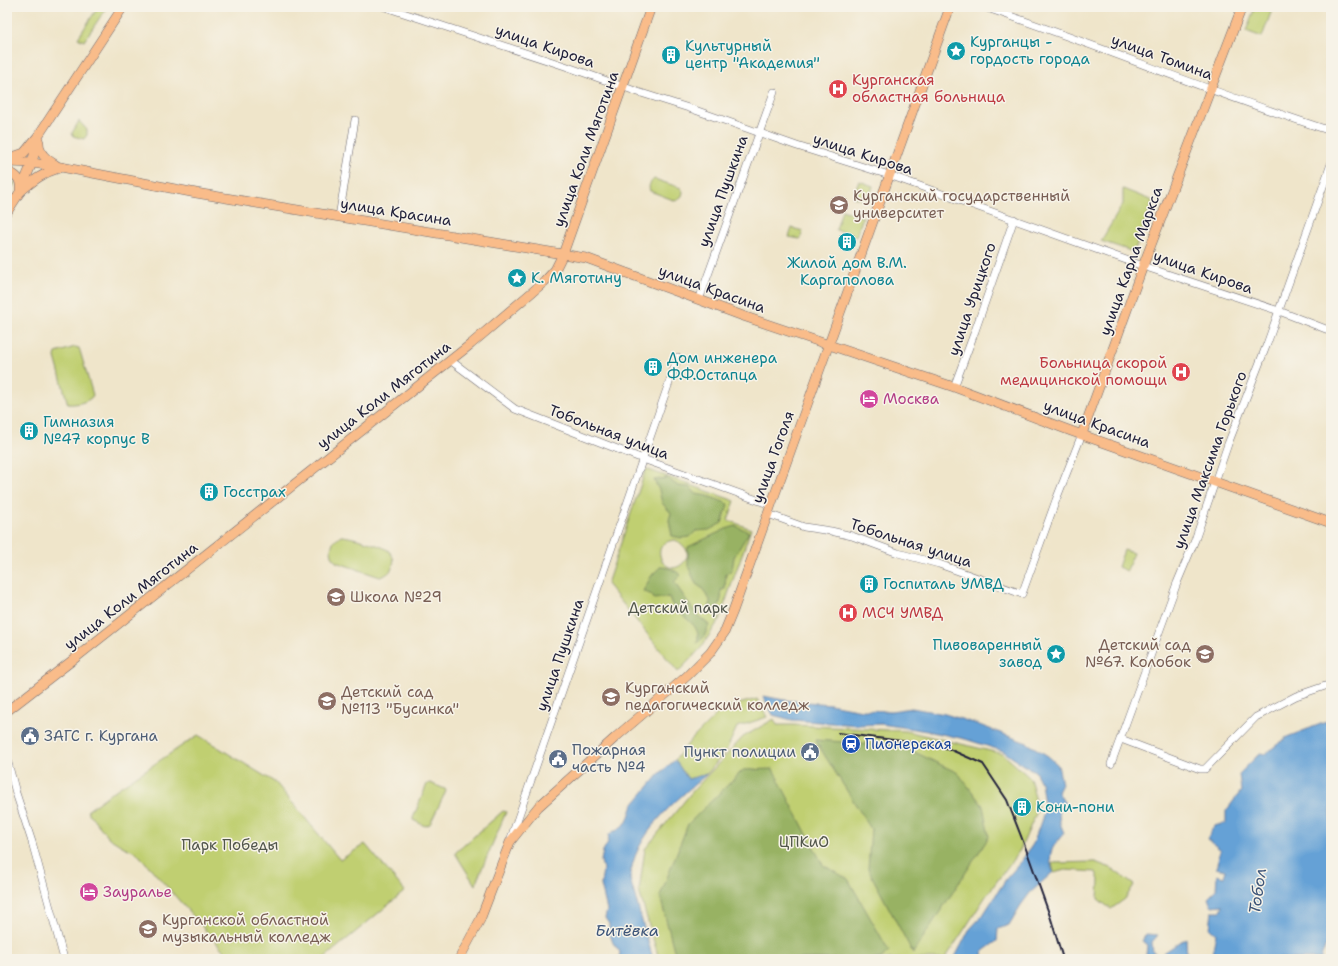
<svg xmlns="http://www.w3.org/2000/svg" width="1338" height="966" font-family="'Shantell Sans',sans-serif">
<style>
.green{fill:#c0cf71;stroke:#717856;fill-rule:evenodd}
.forest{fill:#98b263;stroke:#5d6a4f}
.water{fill:#65a1d6;stroke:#446288}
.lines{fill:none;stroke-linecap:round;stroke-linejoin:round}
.minor-casing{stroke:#6a666d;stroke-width:8}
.major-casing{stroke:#6a666d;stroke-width:10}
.minor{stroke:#fff;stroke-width:7}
.major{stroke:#f9bc8a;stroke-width:9}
.rail{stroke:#22223b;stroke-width:2}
.labels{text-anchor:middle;stroke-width:3;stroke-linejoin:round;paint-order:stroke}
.culture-label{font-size:15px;fill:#0d838f;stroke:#f7f3e8;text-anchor:start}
.street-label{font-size:15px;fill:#22223b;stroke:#f7f3e8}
.health-label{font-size:15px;fill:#be3a42;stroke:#f7f3e8;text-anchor:start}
.education-label{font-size:15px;fill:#785e54;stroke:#f7f3e8;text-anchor:start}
.hotel-label{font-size:15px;fill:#b23c85;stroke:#f7f3e8;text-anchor:start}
.park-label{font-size:15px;fill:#51564b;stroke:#f7f3e8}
.service-label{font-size:15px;fill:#4e5e75;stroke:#f7f3e8;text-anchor:start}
.transit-label{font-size:15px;fill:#164399;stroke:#f7f3e8;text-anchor:start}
.water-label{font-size:16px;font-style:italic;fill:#3d5579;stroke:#f7f3e8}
</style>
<rect width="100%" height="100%" fill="#f7f3e8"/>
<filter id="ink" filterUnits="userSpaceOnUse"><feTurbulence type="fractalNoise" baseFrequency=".025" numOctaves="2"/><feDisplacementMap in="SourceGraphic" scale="8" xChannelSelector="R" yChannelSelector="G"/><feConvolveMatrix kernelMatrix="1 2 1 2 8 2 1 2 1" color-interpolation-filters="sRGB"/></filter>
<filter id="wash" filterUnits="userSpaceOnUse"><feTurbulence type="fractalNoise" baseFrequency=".012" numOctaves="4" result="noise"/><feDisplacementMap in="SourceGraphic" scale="16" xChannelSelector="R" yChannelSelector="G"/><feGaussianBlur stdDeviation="0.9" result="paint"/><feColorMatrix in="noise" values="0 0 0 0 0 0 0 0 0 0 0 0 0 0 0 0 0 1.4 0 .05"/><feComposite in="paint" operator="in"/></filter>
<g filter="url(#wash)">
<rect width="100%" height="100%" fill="#efe5ca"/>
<g class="green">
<path d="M98,7H107L84,41L78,38Z"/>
<path d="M1255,7H1273L1262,37L1246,31Z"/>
<path d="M79,121L87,130V135L84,139L73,136L72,133Z"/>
<path d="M7,177L15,183L7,197Z"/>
<path d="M654,179L681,188L683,192L682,196L676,201L650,191C648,185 650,183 654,179Z"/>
<path d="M859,181L873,186L868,201L853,197Z"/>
<path d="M1123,189L1153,201L1134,252L1101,241L1123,204Z"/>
<path d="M842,210L863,217L856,237L836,230Z"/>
<path d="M792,228L803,231L800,239L789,237Z"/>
<path d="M75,347L79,348L80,351L93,395C90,402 75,405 68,404L67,401L55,357L56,353Z"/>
<path d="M646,469L735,501L728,520L751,529L719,620L701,648L678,672L607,584ZM675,540C684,544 692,553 684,562C667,582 644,543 675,540Z"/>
<path d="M341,536C350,536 379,545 386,549C392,553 395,559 393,565C391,572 387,575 380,577L336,562L332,556L331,549L333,542Z"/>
<path d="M1124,550L1133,553L1127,571L1118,567Z"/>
<path d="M757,699L767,717L737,727L726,751L707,774L688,779L675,760L691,740L723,708Z"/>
<path d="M774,719L777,725H793L906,731L1003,754L1030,778L1038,809L1020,850L986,896L945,959H659L639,891L645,849L692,792L743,737Z"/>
<path d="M198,735L276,783L340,860L365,844L405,891L323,959H231L137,853L122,846L109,838L87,811L111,793Z"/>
<path d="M430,783L445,789L446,791L430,824L425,826L413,820V818L427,784Z"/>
<path d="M503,811L506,812L475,885L455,853Z"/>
<path d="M1095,862L1111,868L1134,885L1125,899L1111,909L1098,899L1099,880L1096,872L1065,870L1054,873L1052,863Z"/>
</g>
<g class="forest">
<path d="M667,478L678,486L690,487L696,494L708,496L724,502L728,505L722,523L709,530L696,531L690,537L681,538L672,536L669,520L671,513L662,503L659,490L654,480Z"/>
<path d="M736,526L749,532L734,557L732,570L726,574L725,589L721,590C722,598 721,602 716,609L718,613L716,616L710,609V600L702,588L696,584L688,566V547L726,529Z"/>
<path d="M660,567C668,567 675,570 681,575L674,582L696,614L709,625L704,637L697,643C701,629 692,623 682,615V609L672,605L669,597L654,599L652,595L643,591L652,575Z"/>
<path d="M815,740L902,746L958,773L983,806L989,837L913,953L868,869L871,829Z"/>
<path d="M773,769L823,865L848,879L889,951L880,959H680L674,950L660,896L688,824L743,770Z"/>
</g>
<g class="water">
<path d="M763,696L784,700L830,704L862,710L891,711L912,708L945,714L974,723L1027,743L1048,756L1058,765L1062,784L1058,792L1065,804L1059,813L1060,823L1064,833C1052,848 1047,852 1053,872L1030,893L1021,905L1009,925L998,929L997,941L983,951L984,959H954L969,930L983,915L1006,879L1020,863L1033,844L1045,810L1041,783L1035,771L1023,765L1003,751L965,739L927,731L881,724L858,725L792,720L773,715Z"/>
<path d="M1331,720V936L1322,954L1321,959H1211L1216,934L1210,929L1212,911H1221L1223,905L1211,906L1208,898L1216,890L1217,875L1224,877L1226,870L1216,868L1221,850L1207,839L1214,826L1226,823V811L1241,791L1239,774L1260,753L1265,754L1287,737Z"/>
<path d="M675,760L688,779L707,774C676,800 633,835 630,879L653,959H619L620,952L613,943L609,931V924L605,918L607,910L601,885L603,869L601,861L603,851L608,842L609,835L614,831H616L627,822L633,805L659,774Z"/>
<path d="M1146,934L1158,935L1152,942L1153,953L1159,956L1186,938L1187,959H1144L1146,955L1147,945L1142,941Z"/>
</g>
</g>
<g filter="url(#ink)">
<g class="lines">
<defs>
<g id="minor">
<path d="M385,7L565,66L638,92L695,110L797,146L889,175L1143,266L1279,311L1331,331"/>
<path d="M984,7C1101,46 1214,94 1331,131"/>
<path d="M339,217L355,120"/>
<path d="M699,300L774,92"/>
<path d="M450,360L515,409L643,459L771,505"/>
<path d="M954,387L975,331L1014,219"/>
<path d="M768,514L804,527L831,531L852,536L898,553L939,564L1022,594L1056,500L1082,434"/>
<path d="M1121,739L1200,769H1205L1256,717L1296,696L1331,684"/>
<path d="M7,759L16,793L32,842L64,959"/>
<path d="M1111,764L1177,583L1195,540L1228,444L1267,344L1331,164"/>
<path d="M511,838L678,357"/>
</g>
<g id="major">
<path d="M39,142C39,154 46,159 56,165"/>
<path d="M7,159L24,153L38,136L123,7"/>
<path d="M7,162L32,163L61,167L196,193L586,258L743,316L954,387L1071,431L1331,523"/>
<path d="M7,171C16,175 21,178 20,189"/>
<path d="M21,191C34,180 43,173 59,168"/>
<path d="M7,212L20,192L32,163L38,138"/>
<path d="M1082,434L1143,266L1242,7"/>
<path d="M7,711L69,663L471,344L544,282L555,270L563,254L651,7"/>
<path d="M459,959L480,920L510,842L538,807L617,736L687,676L710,653L724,633L733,611L950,7"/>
</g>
</defs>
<use href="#minor" class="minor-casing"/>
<use href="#major" class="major-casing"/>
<use href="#minor" class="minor"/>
<use href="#major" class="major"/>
<path class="rail" d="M838,733L925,744L949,749L983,764L1007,800L1026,849L1051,919L1063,959"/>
</g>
</g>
<defs>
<symbol id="sight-disc" viewBox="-11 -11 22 22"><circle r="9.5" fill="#0f9aa8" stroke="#f7f3e8"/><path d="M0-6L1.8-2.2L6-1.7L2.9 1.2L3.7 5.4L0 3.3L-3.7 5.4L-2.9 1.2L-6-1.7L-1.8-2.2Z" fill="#fff"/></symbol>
<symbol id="building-disc" viewBox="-11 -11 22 22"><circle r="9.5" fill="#0f9aa8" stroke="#f7f3e8"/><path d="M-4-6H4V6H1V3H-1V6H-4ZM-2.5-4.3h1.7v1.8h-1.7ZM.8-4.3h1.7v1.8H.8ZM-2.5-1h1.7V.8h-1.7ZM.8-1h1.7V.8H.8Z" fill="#fff"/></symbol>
<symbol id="hospital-disc" viewBox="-11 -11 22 22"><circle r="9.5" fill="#e0444e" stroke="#f7f3e8"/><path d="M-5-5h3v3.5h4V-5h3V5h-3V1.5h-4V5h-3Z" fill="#fff"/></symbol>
<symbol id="university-disc" viewBox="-11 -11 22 22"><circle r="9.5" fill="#8d6e63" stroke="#f7f3e8"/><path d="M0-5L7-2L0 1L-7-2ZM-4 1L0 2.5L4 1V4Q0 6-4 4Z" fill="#fff"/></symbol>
<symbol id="hotel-disc" viewBox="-11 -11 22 22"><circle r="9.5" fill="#d1479c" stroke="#f7f3e8"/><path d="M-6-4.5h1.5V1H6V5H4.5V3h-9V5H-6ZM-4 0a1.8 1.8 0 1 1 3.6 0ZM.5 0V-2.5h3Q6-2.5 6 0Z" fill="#fff"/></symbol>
<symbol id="school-disc" viewBox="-11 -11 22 22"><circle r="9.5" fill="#8d6e63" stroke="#f7f3e8"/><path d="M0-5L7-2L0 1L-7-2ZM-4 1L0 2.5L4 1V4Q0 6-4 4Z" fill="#fff"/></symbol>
<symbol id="civic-disc" viewBox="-11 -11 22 22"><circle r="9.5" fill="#5c6f8a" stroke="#f7f3e8"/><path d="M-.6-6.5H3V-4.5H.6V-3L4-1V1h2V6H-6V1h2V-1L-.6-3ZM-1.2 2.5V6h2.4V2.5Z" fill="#fff"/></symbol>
<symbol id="station-disc" viewBox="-11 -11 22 22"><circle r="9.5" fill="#1a4fb4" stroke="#f7f3e8"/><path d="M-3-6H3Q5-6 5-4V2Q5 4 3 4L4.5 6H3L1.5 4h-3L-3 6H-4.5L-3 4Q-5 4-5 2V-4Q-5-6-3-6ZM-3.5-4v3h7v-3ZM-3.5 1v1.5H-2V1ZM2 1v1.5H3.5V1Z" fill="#fff"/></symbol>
</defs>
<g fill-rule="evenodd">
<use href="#sight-disc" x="945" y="40" width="22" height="22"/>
<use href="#building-disc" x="660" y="44" width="22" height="22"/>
<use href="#hospital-disc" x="827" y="78" width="22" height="22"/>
<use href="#university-disc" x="828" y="194" width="22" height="22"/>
<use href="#building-disc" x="836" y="231" width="22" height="22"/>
<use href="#sight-disc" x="506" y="267" width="22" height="22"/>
<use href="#building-disc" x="642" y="356" width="22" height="22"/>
<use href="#hospital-disc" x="1170" y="361" width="22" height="22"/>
<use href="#hotel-disc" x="858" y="388" width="22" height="22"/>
<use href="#building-disc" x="18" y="420" width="22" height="22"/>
<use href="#building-disc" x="198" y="481" width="22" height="22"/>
<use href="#building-disc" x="858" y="573" width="22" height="22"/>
<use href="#school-disc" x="325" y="586" width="22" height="22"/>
<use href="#hospital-disc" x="837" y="602" width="22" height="22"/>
<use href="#sight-disc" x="1045" y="643" width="22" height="22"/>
<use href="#school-disc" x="1194" y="643" width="22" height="22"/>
<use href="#university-disc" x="600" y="686" width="22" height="22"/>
<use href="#school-disc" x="316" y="690" width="22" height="22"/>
<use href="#civic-disc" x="19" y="725" width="22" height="22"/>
<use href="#station-disc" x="840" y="733" width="22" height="22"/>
<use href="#civic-disc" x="799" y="741" width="22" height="22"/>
<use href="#civic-disc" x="547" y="748" width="22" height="22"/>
<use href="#building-disc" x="1011" y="796" width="22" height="22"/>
<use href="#hotel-disc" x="78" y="881" width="22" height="22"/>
<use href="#university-disc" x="137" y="918" width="22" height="22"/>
</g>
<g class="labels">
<g class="culture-label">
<text x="970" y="47">Курганцы -<tspan x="970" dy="17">гордость города</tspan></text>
<text x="685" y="51">Культурный<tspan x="685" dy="17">центр "Академия"</tspan></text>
<text x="847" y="268" text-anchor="middle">Жилой дом В.М.<tspan x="847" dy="17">Каргаполова</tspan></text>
<text x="531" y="283">К. Мяготину</text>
<text x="667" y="363">Дом инженера<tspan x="667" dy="17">Ф.Ф.Остапца</tspan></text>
<text x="43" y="427">Гимназия<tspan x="43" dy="17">№47 корпус В</tspan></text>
<text x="223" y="497">Госстрах</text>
<text x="883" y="589">Госпиталь УМВД</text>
<text x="1042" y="650" text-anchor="end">Пивоваренный<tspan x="1042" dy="17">завод</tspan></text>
<text x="1036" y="812">Кони-пони</text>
</g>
<g class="street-label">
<text transform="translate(545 46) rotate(19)" y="5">улица Кирова</text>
<text transform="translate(1162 57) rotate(20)" y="5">улица Томина</text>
<text transform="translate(586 149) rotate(-70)" y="5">улица Коли Мяготина</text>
<text transform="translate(863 154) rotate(18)" y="5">улица Кирова</text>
<text transform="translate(723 191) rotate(-70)" y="5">улица Пушкина</text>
<text transform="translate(396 212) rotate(9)" y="5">улица Красина</text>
<text transform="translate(1131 261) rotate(-70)" y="5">улица Карла Маркса</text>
<text transform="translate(1203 272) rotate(19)" y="5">улица Кирова</text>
<text transform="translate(712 289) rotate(20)" y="5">улица Красина</text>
<text transform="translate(972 299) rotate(-71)" y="5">улица Урицкого</text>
<text transform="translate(384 395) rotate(-38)" y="5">улица Коли Мяготина</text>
<text transform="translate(1097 424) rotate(20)" y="5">улица Красина</text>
<text transform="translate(609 432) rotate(21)" y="5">Тобольная улица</text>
<text transform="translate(773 457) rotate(-70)" y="5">улица Гоголя</text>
<text transform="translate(1210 460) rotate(-70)" y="5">улица Максима Горького</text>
<text transform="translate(911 543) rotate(18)" y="5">Тобольная улица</text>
<text transform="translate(131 596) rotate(-38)" y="5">улица Коли Мяготина</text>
<text transform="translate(560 655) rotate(-71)" y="5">улица Пушкина</text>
</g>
<g class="health-label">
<text x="852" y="85">Курганская<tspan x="852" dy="17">областная больница</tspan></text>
<text x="1167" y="368" text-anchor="end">Больница скорой<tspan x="1167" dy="17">медицинской помощи</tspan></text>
<text x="862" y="618">МСЧ УМВД</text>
</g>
<g class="education-label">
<text x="853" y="201">Курганский государственный<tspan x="853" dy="17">университет</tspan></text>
<text x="350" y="602">Школа №29</text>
<text x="1191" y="650" text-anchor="end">Детский сад<tspan x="1191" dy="17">№67. Колобок</tspan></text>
<text x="625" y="693">Курганский<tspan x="625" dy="17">педагогический колледж</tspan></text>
<text x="341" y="697">Детский сад<tspan x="341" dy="17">№113 "Бусинка"</tspan></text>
<text x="162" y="925">Курганской областной<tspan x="162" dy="17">музыкальный колледж</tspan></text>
</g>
<g class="hotel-label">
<text x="883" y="404">Москва</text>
<text x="103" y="897">Зауралье</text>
</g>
<g class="park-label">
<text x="678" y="613">Детский парк</text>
<text x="804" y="847">ЦПКиО</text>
<text x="230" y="850">Парк Победы</text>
</g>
<g class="service-label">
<text x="44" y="741">ЗАГС г. Кургана</text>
<text x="572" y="755">Пожарная<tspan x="572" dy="17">часть №4</tspan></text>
<text x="796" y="757" text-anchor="end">Пункт полиции</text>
</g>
<g class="transit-label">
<text x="865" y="749">Пионерская</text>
</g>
<g class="water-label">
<text transform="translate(1257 891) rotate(-82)" y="6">Тобол</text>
<text x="627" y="936">Битёвка</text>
</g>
</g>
<rect width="1338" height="966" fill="none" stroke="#f7f3e8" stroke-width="24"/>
</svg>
